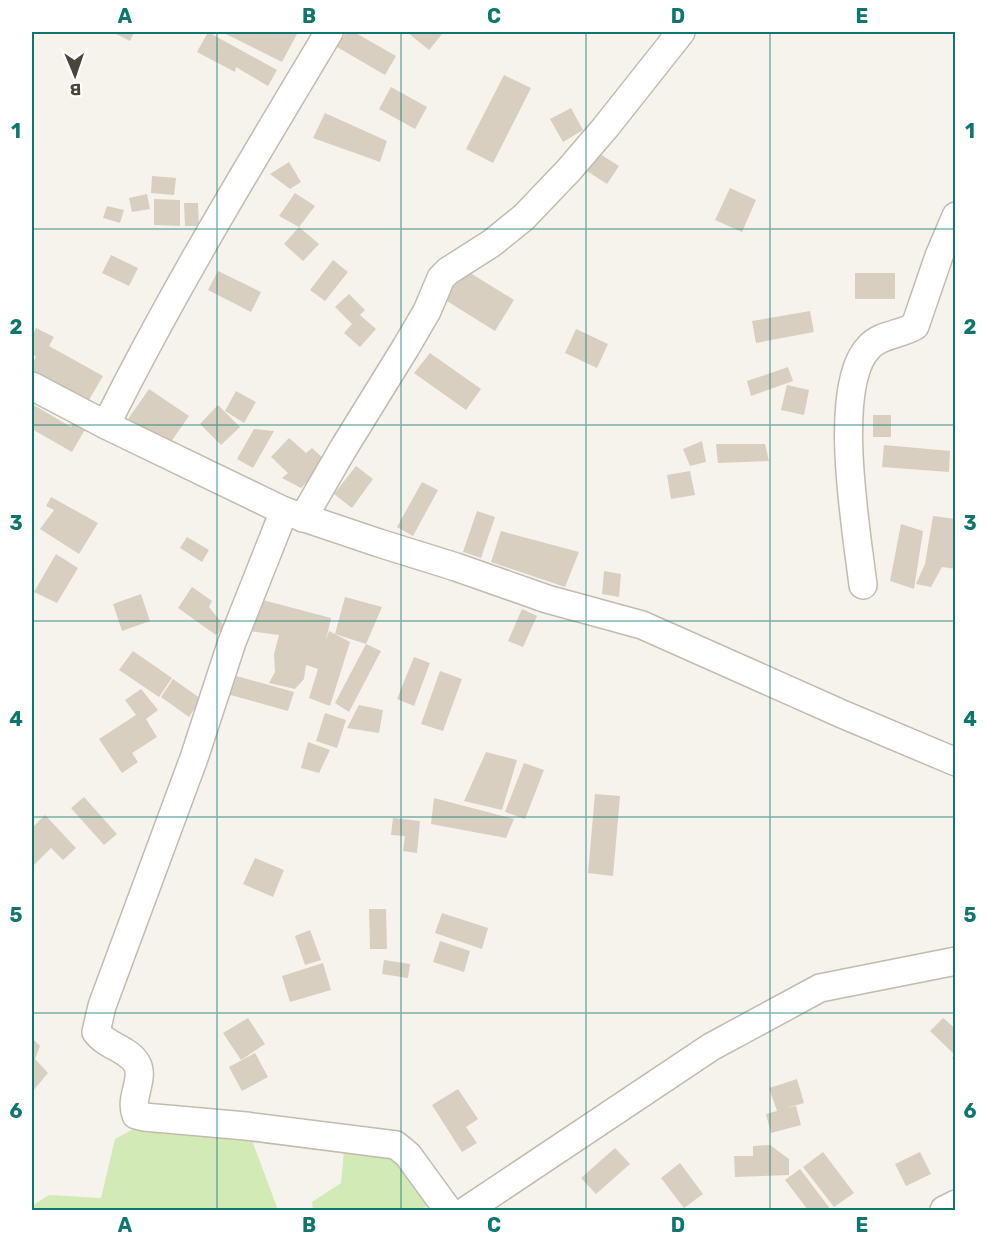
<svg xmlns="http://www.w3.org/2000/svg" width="987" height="1242" font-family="Rubik,sans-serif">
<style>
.green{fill:#d2eab5}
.building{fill:#d8cfc1}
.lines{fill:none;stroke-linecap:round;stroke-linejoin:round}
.minor-casing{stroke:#c2bbae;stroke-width:30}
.minor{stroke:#fff;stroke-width:27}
.grid{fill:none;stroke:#0f766e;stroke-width:1.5;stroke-opacity:0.55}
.neatline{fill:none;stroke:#0f766e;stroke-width:2}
.grid-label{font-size:20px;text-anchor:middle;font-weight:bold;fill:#0f766e}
</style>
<rect width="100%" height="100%" fill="#f6f3ec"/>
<g class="green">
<path d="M225,1121L253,1143L278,1210H32V1206L49,1195L101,1198L115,1139L137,1127Z"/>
<path d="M385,1141L425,1188L426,1207L419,1210H313L312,1202L341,1183L344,1151Z"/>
</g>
<g class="building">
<path d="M112,32H134L130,41Z"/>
<path d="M208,32L277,70L268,86L236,67L235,72L197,52Z"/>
<path d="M222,32H298L282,62Z"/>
<path d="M346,32H354L396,56L385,75L337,47Z"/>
<path d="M407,32H439L442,34L429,50Z"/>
<path d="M504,75L531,88L493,163L466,149Z"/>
<path d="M391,87L427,107L415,129L379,109Z"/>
<path d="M571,108L583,130L563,142L550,119Z"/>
<path d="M325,113L387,141L380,162L313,138Z"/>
<path d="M579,141L619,166L607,184L568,159Z"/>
<path d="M289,162L301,182L290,189L270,174Z"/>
<path d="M152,176L176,178L174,195L151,193Z"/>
<path d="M730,188L756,200L742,232L715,220Z"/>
<path d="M295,193L315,206L299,227L279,216Z"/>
<path d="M147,194L150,209L132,212L129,198Z"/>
<path d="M154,199L180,200V226L154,225Z"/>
<path d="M184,203H198L199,226H185Z"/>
<path d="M107,206L124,210L120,223L103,218Z"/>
<path d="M299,227L319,244L303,261L284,244Z"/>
<path d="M111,255L138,268L129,286L102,273Z"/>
<path d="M333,260L348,272L325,301L310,290Z"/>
<path d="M454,263L514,300L495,331L434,293Z"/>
<path d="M218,271L261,292L251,312L208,290Z"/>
<rect x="855" y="273" width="40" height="26"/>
<path d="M349,294L365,310L360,315L376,329L360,347L344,333L352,324L335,307Z"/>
<path d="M810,311L814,332L756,343L752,321Z"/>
<path d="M36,328L54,337L49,346L103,376L86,405L32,375V365L36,357L32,352V336Z"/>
<path d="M576,329L608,344L597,368L565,353Z"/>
<path d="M430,353L481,389L466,410L414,373Z"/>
<path d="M788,367L793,381L751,396L747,381Z"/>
<path d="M787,385L809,390L804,415L781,410Z"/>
<path d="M149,389L189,416L168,446L128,419Z"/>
<path d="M236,391L256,402L244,423L225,411Z"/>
<path d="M32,404L71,427L75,420L87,426L72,452L32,429Z"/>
<path d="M218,405L240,427L221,445L200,424Z"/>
<rect x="873" y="415" width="18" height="22"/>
<path d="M254,429L274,431L253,468L237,459Z"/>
<path d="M289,438L306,453L312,448L327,462L301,488L282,478L288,473L271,457Z"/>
<path d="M702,441L706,462L690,466L683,449Z"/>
<path d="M716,444H765L769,461L718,463Z"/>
<path d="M884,445L950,451L949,472L882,467Z"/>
<path d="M356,466L373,479L352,508L334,494Z"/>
<path d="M690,471L695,495L671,499L667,475Z"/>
<path d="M422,482L438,490L413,536L397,527Z"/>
<path d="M51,497L98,523L79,554L40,529L54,510L46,506Z"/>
<path d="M477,511L495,517L481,558L463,552Z"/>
<path d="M933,516L956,519V569L942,567L931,587L916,584L925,564Z"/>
<path d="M901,524L923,531L914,589L890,581Z"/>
<path d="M501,531L579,552L565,587L491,562Z"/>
<path d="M187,537L209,550L202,562L180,548Z"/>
<path d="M56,554L78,568L57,603L34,592Z"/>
<path d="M604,571L621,574L619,597L602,594Z"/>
<path d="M192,587L212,601L209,607L225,627L216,635L178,608Z"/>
<path d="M141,594L150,621L122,631L113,604Z"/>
<path d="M345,597L382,607L366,644L335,634Z"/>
<path d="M259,599L331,618L326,640L329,631L350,642L330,706L309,698L318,669L306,665L304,679L295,689L269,683L275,672L274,654L279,635L248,631Z"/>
<path d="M522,609L537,616L523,647L508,641Z"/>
<path d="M366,644L381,651L349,712L335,703Z"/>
<path d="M133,651L172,678L159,697L119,670Z"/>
<path d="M414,657L430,663L414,706L397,699Z"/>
<path d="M440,671L462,679L443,731L421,724Z"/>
<path d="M233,675L294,692L288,711L227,694Z"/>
<path d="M173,679L201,699L189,717L161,697Z"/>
<path d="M141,689L158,710L146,719L157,737L132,753L138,762L122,773L99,739L136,715L125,700Z"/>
<path d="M359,705L383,710L379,733L347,728Z"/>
<path d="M325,713L346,720L337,748L316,741Z"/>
<path d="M308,742L330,750L319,773L301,768Z"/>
<path d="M486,752L517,760L502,810L464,801Z"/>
<path d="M524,763L544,770L525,819L505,812Z"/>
<path d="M595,794L620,796L613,876L588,873Z"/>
<path d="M84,797L117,834L104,845L71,808Z"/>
<path d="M434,798L514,819L506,838L431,824Z"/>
<path d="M45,815L76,848L63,860L51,848L32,867V828Z"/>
<path d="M393,818L420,821L417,853L403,851L405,836L391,835Z"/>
<path d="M255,858L284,870L273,897L243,884Z"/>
<path d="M369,909H386L387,949H370Z"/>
<path d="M442,913L488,928L482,949L435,933Z"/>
<path d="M310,930L321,960L305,965L295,936Z"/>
<path d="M440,941L470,951L464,972L433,962Z"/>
<path d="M384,960L410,964L408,978L382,974Z"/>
<path d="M323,963L331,990L290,1002L282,976Z"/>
<path d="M248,1018L265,1044L241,1060L223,1033Z"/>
<path d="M943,1018L956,1029V1062L952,1058L955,1055L930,1031Z"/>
<path d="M32,1038L40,1046L35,1059L48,1073L32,1092Z"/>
<path d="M255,1053L268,1077L242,1091L229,1067Z"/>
<path d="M797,1079L804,1103L786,1108L796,1106L801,1125L771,1133L766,1114L777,1111L769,1088Z"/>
<path d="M458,1089L478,1119L466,1127L477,1143L462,1152L432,1105Z"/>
<path d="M770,1145L789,1159V1175L735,1177L734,1156H753V1146Z"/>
<path d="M615,1148L630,1164L596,1194L581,1178Z"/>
<path d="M823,1152L854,1193L834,1207L803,1167Z"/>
<path d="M920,1152L931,1174L906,1186L895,1164Z"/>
<path d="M680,1163L703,1194L684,1208L661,1178Z"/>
<path d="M800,1169L831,1210H808L785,1180Z"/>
</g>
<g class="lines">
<defs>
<g id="minor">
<path d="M32,386L106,425L284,511L379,543L456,567L547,599L642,625L842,714L956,762"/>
<path d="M106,425C173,290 252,161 329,32"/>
<path d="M284,511L232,642L194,758L102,1006L96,1032C106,1046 129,1049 137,1064C145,1079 129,1098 136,1115L144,1117L246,1126L396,1145L408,1155L448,1210"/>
<path d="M303,518L343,449L406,347L427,311L441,278L448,271L492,243L524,217L568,171L605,128L681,32"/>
<path d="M863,585C857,533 830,384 870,346C882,334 900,335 915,326L939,256L956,216"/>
<path d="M467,1210L711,1047L820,988L956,961"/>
<path d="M944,1210L956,1204"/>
</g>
</defs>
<use href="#minor" class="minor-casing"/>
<use href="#minor" class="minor"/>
</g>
<path class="grid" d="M217,32V1210M401,32V1210M586,32V1210M770,32V1210M32,229H956M32,425H956M32,621H956M32,817H956M32,1013H956"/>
<rect width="987" height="1242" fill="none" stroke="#ffffff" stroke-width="66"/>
<g transform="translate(75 75) rotate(178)" stroke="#ffffff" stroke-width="4.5" paint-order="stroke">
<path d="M0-4.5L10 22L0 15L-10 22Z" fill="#4b4439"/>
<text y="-9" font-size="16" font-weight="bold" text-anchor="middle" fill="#4b4439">B</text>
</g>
<rect x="33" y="33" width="921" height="1176" class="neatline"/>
<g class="grid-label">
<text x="125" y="23">A</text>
<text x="309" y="23">B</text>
<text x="494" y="23">C</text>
<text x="678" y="23">D</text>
<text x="862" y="23">E</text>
<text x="16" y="138">1</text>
<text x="970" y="138">1</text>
<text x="16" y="334">2</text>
<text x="970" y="334">2</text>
<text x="16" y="530">3</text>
<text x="970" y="530">3</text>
<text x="16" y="726">4</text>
<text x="970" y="726">4</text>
<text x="16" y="922">5</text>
<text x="970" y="922">5</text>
<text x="16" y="1118">6</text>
<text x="970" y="1118">6</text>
<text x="125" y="1232">A</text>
<text x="309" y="1232">B</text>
<text x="494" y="1232">C</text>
<text x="678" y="1232">D</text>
<text x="862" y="1232">E</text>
</g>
</svg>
